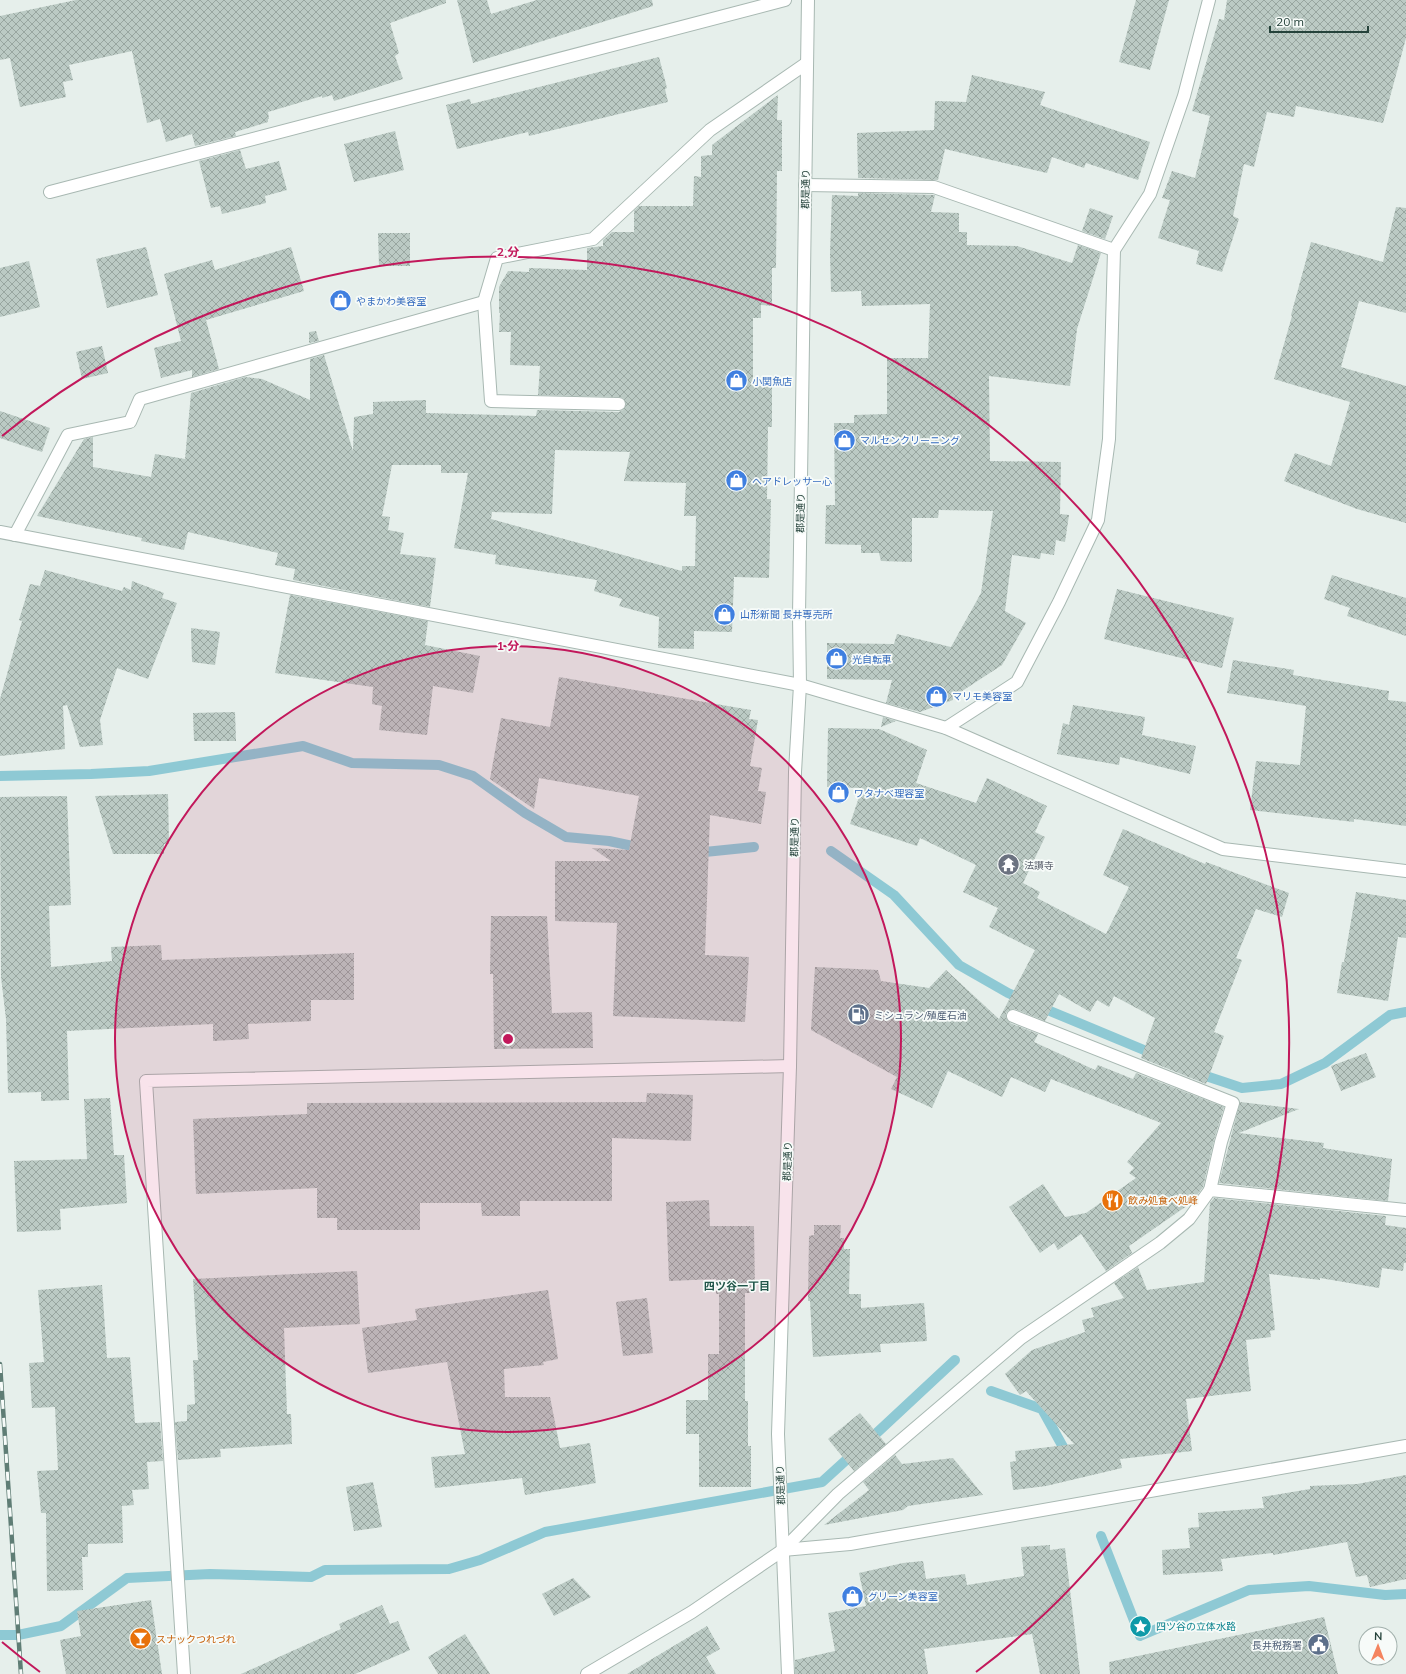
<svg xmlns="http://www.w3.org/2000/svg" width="1406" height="1674" font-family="Mulish,'Noto Sans JP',sans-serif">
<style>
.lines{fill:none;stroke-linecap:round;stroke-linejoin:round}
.stream{stroke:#8ec9d4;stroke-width:10}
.building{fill:url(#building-cross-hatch);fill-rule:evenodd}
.service-casing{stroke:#a8b8b2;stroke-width:14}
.minor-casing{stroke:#a8b8b2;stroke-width:14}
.tertiary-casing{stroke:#a8b8b2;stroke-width:14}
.service{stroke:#fff;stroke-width:12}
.minor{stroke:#fff;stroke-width:12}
.tertiary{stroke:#fff;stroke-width:12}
.rail-casing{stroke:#5f7d75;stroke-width:4.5}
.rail{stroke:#f7fbf9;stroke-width:3;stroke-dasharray:9;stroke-linecap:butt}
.ring{fill:none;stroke:#c2185b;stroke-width:2}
.labels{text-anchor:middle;stroke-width:3.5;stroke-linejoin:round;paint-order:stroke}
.street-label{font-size:10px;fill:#24423a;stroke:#f7fbf9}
.shop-label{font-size:10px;fill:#366cbe;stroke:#f7fbf9;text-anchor:start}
.worship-label{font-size:10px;fill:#5b616d;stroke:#f7fbf9;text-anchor:start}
.service-label{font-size:10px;fill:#4e5e75;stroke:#f7fbf9;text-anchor:start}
.food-label{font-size:10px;fill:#c56008;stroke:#f7fbf9;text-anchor:start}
.culture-label{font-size:10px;fill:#0d838f;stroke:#f7fbf9;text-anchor:start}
.neighbourhood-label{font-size:11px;font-weight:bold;fill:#1f5548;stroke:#f7fbf9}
.centre{fill:#c2185b;stroke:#f7fbf9;stroke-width:2}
.ring-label{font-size:12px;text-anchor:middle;font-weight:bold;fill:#c2185b;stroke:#f7fbf9;stroke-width:3.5;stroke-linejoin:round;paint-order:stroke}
</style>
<defs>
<pattern id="building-cross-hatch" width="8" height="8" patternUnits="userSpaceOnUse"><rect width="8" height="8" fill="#bbcac4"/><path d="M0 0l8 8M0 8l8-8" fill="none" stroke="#98a6a0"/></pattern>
</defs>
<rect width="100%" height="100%" fill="#e6efeb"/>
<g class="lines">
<g class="stream">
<path d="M0,776L91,774L149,771L303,746L352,763L439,765L473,776L525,813L566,837L609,841L642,848"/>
<path d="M831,851L894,895L959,965L1008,993L1024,1000"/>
<path d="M695,853L754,847"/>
<path d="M1038,1006L1156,1055"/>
<path d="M1197,1073L1242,1088L1281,1084L1325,1063L1390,1015L1406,1012"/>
<path d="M991,1391L1042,1409L1068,1456"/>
<path d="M867,1442L955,1360"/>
<path d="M1101,1536L1140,1636L1249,1590L1309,1586L1385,1595L1406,1594"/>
<path d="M0,1635H18L61,1626L127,1578L210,1574L311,1577L325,1570L449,1569L480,1560L545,1532L822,1482L855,1452"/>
</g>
</g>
<g class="building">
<path d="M76,0H446V3L390,23L399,53L395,56L403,79L334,101L332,95L322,98V96L268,112L269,119H268V122L235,132L236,136L195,146L192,134L166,142L160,119L147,123L132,51L69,65L73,80L63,82L66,97L20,107L10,58L0,60V16Z"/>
<path d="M457,0H487L491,14L537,0H652L653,6L473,63Z"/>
<path d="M1136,0H1169L1150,70L1119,62Z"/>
<path d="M1227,0H1406V38L1383,123L1296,106L1294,117L1267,112L1254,167L1244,164L1233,216L1239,219L1222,272L1196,264L1199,251L1158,238L1170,200L1162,198L1172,171L1195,178L1210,116L1192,111L1219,19L1224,20Z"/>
<path d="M659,57L667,88L665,89L668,102L529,136L528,132L457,149L446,105L470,99L471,104Z"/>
<path d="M972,75L1045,92L1040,105L1150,142L1138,180L1086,163L1084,168L1052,157L1047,173L945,149L938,180L858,178L857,133L934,130L935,101L966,102Z"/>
<path d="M778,95L777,120H782V171H777L776,268H772V306L761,305V318H753V386H772V427H768L767,499H771L769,578L734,577L732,632L694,631V649L658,648L659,617L619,606L622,599L594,591L597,580L495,564L496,555L454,548L468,473H441V465H392L382,516L390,517L388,530L404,533L400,554L436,558L430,607L293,580L295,569L275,565L278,553L188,532L184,550L141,541L142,538L37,516L84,439L93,437V467L151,477L155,454L185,459L191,393L245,377L262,379L310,400V359L324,355L353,451L354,417L373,414V402L426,400V413L536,416L537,410L619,412L623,410L626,404L623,398L620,397L538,395L540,366L510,365L511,332H499L500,313H499V287L508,271L529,272V268L587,270V248L603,246V240L612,232H634V211L639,206H693L694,176L701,177V156L712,155V145ZM555,450L630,452L624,481L686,483L684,516H696L695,566H682V571L491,519L492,512L552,514Z"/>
<path d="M395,131L404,170L354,182L344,144Z"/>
<path d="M240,150L246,169L279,161L287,190L265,196L266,203L222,214L220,206L211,208L199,161Z"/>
<path d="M858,193L935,195L931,212L959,213V232H967V245L1017,246L1072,263L1078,245L1101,253L1077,329L1070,386L989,376L990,461L1061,462L1060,514L1069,515L1065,542L1056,540L1054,555L1041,553L1040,559L1012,555L1005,611L1026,623L1002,665L953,697V700L920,712L886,703L892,680L827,679V643L894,644L897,634L951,647L981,593L993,511L939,510L938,518H912V562L881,561L879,553H861V545L825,544L826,505H835L834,423H854V415L887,414V358H928L930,304L862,306L861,291L831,292L830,254L832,195L858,196Z"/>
<path d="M1396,207L1406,208V313L1359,301L1341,367L1406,386V523L1357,509L1284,481L1295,453L1331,466L1350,402L1274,379L1292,316L1291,315L1311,242L1383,262Z"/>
<path d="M1090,208L1113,216L1105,239L1082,231Z"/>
<path d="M378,233H410V266H379Z"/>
<path d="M146,247L158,295L107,308L96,259Z"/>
<path d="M291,247L304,291L206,320L219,369L192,377V370L161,378L154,348L181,341L164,274L212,260L215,270Z"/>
<path d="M29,261L40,307L0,317V268Z"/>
<path d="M316,331L319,341L309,343V332Z"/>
<path d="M102,346L108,373L82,379L76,352Z"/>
<path d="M0,411L50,428L42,452L0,438Z"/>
<path d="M45,570L122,591L124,587L131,590L132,581L164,593L162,598L177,603L148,679L117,668L100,720L103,745L80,747L67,705L63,706L65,749L0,756V699L22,621L19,620L30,584L40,586Z"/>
<path d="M1332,575L1406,598V636L1347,616L1350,608L1324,599Z"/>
<path d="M1117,589L1234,618L1222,668L1104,639Z"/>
<path d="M290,595L428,621L425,645L480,656L473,693L433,686L427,735L379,730L382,706L372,704L373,687L275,673Z"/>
<path d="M191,628L220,632L215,665L192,662Z"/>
<path d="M1233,660L1294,670L1293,675L1389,691L1388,700L1406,702V826L1354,819V822L1250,810L1256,761L1300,765L1306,706L1227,693Z"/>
<path d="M559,677L751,710L749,719L758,720L750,766L762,768L758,791L766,792L761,824L710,815L705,955L749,957L745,1022L613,1016L617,923L555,921V861H611L592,848L629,850L639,796L539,778L534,809L490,779L501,718L550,727Z"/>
<path d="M1073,705L1145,717L1142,735L1196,746L1190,774L1120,757L1119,765L1057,754L1063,723L1069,725Z"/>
<path d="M235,712L236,741H194L193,713Z"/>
<path d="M883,717L896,721L881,727Z"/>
<path d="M828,728L879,729L927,750L916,783L976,803L987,778L1047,806L1035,832L1045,837L1023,883L1040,892L1037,898L1106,934L1129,887L1103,875L1123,829L1205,864L1206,862L1289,893L1282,917L1256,909L1236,958L1242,960L1214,1032L1224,1036L1206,1084L1141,1058L1155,1018L1114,996L1109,1007L1097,1000L1090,1012L1059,994L1045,1021L1015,1009L1009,1010L1006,1013V1017L1010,1023L1038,1034L1034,1042L1095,1070L1098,1065L1133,1079L1136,1073L1224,1107L1214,1140L1203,1187L1191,1203L1129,1246L1132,1253L1106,1271L1081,1234L1058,1250L1054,1243L1040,1253L1009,1207L1043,1184L1065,1217L1086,1213L1136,1178L1129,1173L1134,1168L1127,1162L1161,1123L1051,1079L1045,1092L1011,1077L1002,1097L948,1071L932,1108L891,1089L897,1077L811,1030L815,967L878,970L881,981L929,988L946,970L999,1019L1035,950L989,927L998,908L963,892L976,865L920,838L917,846L850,824L862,788L827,787Z"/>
<path d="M168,794L169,844H164V854H113L95,796Z"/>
<path d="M67,796L71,905L49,906L51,967L112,961L111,947L161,945L162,960L354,953V1000H311V1021L248,1024L249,1039L213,1041V1024L67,1031L69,1100L41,1101V1092L8,1093L6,1019L1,977L0,797Z"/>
<path d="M1356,892L1406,900V938L1398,937L1388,1001L1337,993L1342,962H1344Z"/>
<path d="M491,916H547L552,1013L592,1012L593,1048L494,1049L493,974H490Z"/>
<path d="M1366,1053L1376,1077L1341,1091L1331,1066Z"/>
<path d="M647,1093L693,1095L691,1141L612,1138V1201H520V1216H482L481,1203H420V1230H337V1218H317V1188L196,1194L193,1119L307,1114V1103L646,1102Z"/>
<path d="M110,1098L114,1155H124L127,1203L60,1209L61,1230L17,1232L14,1161L87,1159L84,1099Z"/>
<path d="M1240,1102L1299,1109L1239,1133L1324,1143L1323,1148L1392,1159L1388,1201L1219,1183Z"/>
<path d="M1214,1198L1386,1216L1385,1225L1406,1228V1263H1404L1403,1271L1382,1268L1379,1288L1320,1278V1280L1269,1274L1275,1330L1270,1331L1271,1337L1246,1340L1251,1391L1186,1399L1192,1451L1120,1459L1122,1468L1046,1486L1013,1490L1010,1462L1016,1461L1015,1451L1074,1444L1026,1391L1020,1395L1005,1374L1032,1350L1085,1332L1082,1320L1094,1317L1091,1308L1124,1298L1114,1283L1138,1267L1147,1290L1204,1282L1210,1203Z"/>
<path d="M709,1200L710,1226H754L755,1293H745V1401H748V1446H751V1487H699V1434H686V1400H708V1354H719V1294H716V1279L669,1281L666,1202Z"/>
<path d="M814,1225H841L840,1238H844V1249H850L849,1294H861V1308L924,1303L927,1341L880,1344L881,1352L813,1357L810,1301H808L809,1236L814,1235Z"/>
<path d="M357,1271L360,1324L284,1328L287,1414H291L292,1444L220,1449L221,1457L178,1460L175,1422L187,1421V1405L195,1404L193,1360H198L193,1279Z"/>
<path d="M102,1285L107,1358L130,1357L135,1423L160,1422L163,1461L147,1462L149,1489L132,1490L134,1505L122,1506L123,1543L88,1544V1557H82L83,1590L47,1591L46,1513H41L37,1471L58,1470L55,1407L32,1408L29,1363L44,1362L38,1290Z"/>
<path d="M548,1290L558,1359L543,1362L544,1365L504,1369L505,1397H550L560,1448L590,1443L596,1483L525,1495L522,1478L435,1488L431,1457L465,1454L447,1362L368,1373L362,1328L417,1320L415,1309Z"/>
<path d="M647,1298L653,1353L623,1356L616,1302Z"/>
<path d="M860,1413L886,1444L854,1471L828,1439Z"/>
<path d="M895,1455L902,1464L953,1458L983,1495L908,1506L903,1510L824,1525L869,1490L863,1482Z"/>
<path d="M1406,1475V1579L1370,1587L1367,1575L1356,1577L1347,1542L1273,1555V1553L1221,1559L1223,1571L1163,1575L1162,1550L1190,1548L1188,1528L1199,1527L1198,1513L1264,1508L1262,1497L1310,1489V1486L1357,1484Z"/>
<path d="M373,1482L382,1527L354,1531L346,1487Z"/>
<path d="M1050,1545V1550L1065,1548L1080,1674H1040L1032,1634L924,1649L928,1674H795V1660L835,1651L828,1613L866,1606L859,1573L903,1563L923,1561L926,1579L965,1574L967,1585L1024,1576L1021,1547Z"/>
<path d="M573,1578L591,1597L554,1616L542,1594Z"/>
<path d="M151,1600L162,1674H66L60,1640L81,1636L77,1611Z"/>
<path d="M382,1605L390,1624L398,1621L410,1650L355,1674H241L341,1629L339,1624Z"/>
<path d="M1324,1617L1338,1674H1110L1109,1662Z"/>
<path d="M707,1626L720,1649L706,1657L716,1674H627Z"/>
<path d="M465,1634L490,1674H438L428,1657Z"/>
</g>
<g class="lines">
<defs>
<g id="service">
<path d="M805,185L934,187L1114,250"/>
<path d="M50,192L785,0"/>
<path d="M619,404L491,401L484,302L497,258L593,239L710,130L807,63"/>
<path d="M15,535L68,435L130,422L140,399L484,302"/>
<path d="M946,728L1017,682L1059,602L1098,520L1109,439L1114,250L1150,194L1184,96L1209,0"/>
<path d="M1013,1016L1233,1103L1221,1142L1210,1190"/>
<path d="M783,1550L838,1494L1021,1338L1160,1243L1189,1219L1210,1190L1406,1210"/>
</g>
<g id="minor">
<path d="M0,532L800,685L946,728L1223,849L1406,871"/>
<path d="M184,1674L146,1081L790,1066"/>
</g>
<g id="tertiary">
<path d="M587,1674L692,1612L783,1550L850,1544L1406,1446"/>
<path d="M788,1674L778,1434L790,1066L795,772L800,685L799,616L808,0"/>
</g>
</defs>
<use href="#service" class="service-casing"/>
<use href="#minor" class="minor-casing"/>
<use href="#tertiary" class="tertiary-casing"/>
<use href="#service" class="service"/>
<use href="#minor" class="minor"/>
<use href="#tertiary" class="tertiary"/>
<defs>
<path id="rail" d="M0,1364L21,1674"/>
</defs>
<use href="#rail" class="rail-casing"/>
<use href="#rail" class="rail"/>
</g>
<circle cx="508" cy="1039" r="393" fill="#c2185b" fill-opacity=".12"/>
<g class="ring">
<circle cx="508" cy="1039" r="393"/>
<path d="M40 1672A787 787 0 0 1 2 1642M2 436A787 787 0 1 1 976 1672"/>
</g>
<defs>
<symbol id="shop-disc" viewBox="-11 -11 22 22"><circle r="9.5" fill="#3f7fe0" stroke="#f7fbf9"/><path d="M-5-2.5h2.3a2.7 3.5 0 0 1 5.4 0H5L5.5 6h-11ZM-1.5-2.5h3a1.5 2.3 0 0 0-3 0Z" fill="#fff"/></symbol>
<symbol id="temple-disc" viewBox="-11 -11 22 22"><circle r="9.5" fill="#6b7280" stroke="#f7fbf9"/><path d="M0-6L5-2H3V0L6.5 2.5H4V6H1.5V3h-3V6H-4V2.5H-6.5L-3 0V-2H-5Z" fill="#fff"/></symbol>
<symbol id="fuel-disc" viewBox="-11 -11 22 22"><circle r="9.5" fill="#5c6f8a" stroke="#f7fbf9"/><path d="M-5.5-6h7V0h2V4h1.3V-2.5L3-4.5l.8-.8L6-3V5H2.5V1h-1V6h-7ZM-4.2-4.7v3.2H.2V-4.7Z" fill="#fff"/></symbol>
<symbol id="restaurant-disc" viewBox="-11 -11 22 22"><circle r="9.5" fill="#e8710a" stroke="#f7fbf9"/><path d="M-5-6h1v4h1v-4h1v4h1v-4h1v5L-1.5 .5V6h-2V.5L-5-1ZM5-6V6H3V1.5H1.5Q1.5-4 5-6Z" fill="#fff"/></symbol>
<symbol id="sight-disc" viewBox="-11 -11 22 22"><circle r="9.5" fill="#0f9aa8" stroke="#f7fbf9"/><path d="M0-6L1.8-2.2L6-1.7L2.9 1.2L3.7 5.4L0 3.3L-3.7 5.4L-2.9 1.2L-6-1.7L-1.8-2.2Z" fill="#fff"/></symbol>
<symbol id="bar-disc" viewBox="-11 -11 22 22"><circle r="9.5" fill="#e8710a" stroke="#f7fbf9"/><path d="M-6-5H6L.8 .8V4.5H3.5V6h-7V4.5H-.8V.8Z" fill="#fff"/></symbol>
<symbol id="civic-disc" viewBox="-11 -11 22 22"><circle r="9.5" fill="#5c6f8a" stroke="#f7fbf9"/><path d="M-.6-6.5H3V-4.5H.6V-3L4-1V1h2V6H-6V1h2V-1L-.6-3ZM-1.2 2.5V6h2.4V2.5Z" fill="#fff"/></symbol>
</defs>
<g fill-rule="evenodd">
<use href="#shop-disc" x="328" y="288" width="25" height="25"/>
<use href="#shop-disc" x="724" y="368" width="25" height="25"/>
<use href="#shop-disc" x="832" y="428" width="25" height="25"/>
<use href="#shop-disc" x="724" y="468" width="25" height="25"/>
<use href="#shop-disc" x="712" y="602" width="25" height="25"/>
<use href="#shop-disc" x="824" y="646" width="25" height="25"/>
<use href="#shop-disc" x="924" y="684" width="25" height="25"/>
<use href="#shop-disc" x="826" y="780" width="25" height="25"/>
<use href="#temple-disc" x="996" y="852" width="25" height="25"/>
<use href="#fuel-disc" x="846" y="1002" width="25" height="25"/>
<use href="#restaurant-disc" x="1100" y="1188" width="25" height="25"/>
<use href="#shop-disc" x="840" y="1584" width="25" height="25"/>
<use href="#sight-disc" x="1128" y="1614" width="25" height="25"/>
<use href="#bar-disc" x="128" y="1626" width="25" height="25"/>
<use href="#civic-disc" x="1306" y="1632" width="25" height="25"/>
</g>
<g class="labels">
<g class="street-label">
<text transform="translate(805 189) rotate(-89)" y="4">郡是通り</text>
<text transform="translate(800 513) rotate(-89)" y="4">郡是通り</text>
<text transform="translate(794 837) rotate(-89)" y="4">郡是通り</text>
<text transform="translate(787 1161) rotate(-88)" y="4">郡是通り</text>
<text transform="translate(780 1485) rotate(-92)" y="4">郡是通り</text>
</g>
<g class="shop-label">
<text x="356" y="305">やまかわ美容室</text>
<text x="752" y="385">小関魚店</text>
<text x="860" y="444">マルセンクリーニング</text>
<text x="752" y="485">ヘアドレッサー心</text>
<text x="740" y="618">山形新聞 長井専売所</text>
<text x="852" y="663">光自転車</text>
<text x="952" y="700">マリモ美容室</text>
<text x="854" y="797">ワタナベ理容室</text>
<text x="868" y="1600">グリーン美容室</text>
</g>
<g class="worship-label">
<text x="1024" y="869">法讃寺</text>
</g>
<g class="service-label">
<text x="874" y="1019">ミシュラン/殖産石油</text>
<text x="1302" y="1649" text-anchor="end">長井税務署</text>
</g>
<g class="food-label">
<text x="1128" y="1204">飲み処食べ処峰</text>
<text x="156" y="1643">スナックつれづれ</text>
</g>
<g class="culture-label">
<text x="1156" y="1630">四ツ谷の立体水路</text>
</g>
<g class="neighbourhood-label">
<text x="737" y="1290">四ツ谷一丁目</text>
</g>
</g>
<circle cx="508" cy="1039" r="6" class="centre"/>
<g class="ring-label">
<text x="508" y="256">2 分</text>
<text x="508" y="650">1 分</text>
</g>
<g transform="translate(1378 1646) rotate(1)"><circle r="19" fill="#f7fbf9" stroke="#a3b1ad"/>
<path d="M0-3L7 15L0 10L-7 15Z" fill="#f4845f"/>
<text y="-6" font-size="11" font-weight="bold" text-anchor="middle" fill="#24423a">N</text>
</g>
<path d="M1270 26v6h98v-6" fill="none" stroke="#24423a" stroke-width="2"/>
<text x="1276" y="26" font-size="12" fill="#24423a" stroke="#f7fbf9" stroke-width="3" paint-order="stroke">20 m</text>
</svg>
